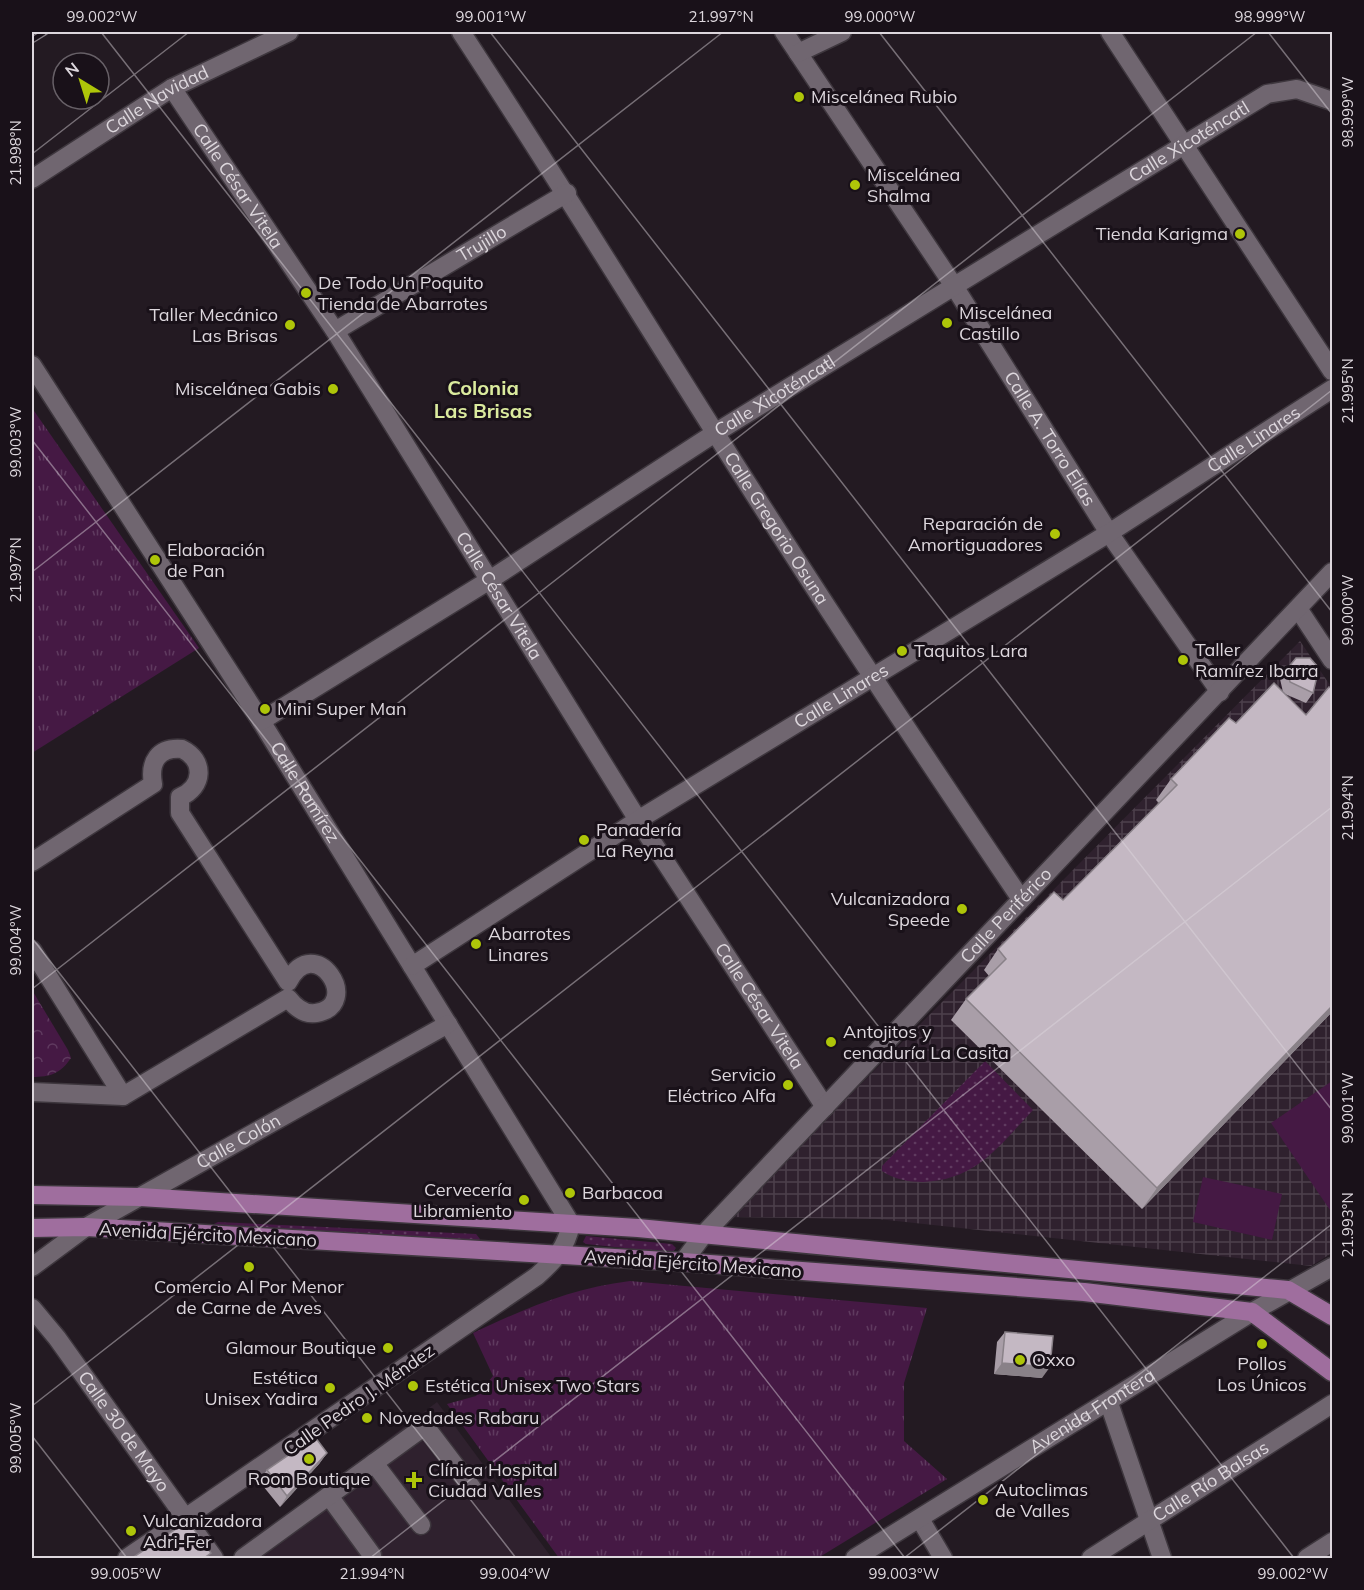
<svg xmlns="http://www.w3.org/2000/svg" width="1364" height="1590" font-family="Mulish,sans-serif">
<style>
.built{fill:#2f212e}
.industrial{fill:url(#industrial-grid)}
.grass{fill:url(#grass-tufts)}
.park{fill:url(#park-crowns)}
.garden{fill:url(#garden-dots)}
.pitch{fill:#451944}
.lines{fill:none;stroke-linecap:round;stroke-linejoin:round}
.minor-casing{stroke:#3e373e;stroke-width:21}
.major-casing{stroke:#3e373e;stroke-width:21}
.minor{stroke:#706670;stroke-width:18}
.major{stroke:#9f6e9e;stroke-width:18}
.rail-casing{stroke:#837c83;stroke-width:7}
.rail{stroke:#191119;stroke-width:4.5;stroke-dasharray:14;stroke-linecap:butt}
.wall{fill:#a99ea8}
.shaded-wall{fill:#898188}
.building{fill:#c4b8c3;stroke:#898188;stroke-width:1.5}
.ticks{fill:none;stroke:#ddd7dd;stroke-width:1.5;stroke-opacity:0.45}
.poi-dot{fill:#aec509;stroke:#191119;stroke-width:2}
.labels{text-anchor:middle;stroke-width:6;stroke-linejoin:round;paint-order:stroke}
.poi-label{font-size:18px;fill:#ddd7dd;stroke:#191119;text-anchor:start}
.street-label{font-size:18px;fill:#ddd7dd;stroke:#191119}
.neighbourhood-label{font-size:20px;font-weight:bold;fill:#dbeb9e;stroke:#191119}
.neatline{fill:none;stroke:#ddd7dd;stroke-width:2}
.ticks-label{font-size:15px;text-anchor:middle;fill:#ddd7dd}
</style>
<defs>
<pattern id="industrial-grid" width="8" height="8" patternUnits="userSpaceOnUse" patternTransform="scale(1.5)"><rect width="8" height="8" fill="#2f212e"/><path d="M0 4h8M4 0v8" fill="none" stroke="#4d404c"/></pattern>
<pattern id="grass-tufts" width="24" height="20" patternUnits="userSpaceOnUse" patternTransform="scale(1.5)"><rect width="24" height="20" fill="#451944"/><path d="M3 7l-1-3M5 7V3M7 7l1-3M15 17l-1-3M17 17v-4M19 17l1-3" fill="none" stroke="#5f3a5f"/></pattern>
<pattern id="park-crowns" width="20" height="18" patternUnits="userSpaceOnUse" patternTransform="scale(1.5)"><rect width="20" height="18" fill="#451944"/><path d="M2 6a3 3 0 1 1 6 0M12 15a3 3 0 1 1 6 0" fill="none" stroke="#5f3a5f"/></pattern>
<pattern id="garden-dots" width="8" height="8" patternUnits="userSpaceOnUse" patternTransform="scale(1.5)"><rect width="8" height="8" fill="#451944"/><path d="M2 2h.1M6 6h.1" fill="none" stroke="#5f3a5f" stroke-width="1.8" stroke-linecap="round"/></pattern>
</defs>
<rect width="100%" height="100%" fill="#231a22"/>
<path class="built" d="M437,1402L552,1558H230Z"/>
<path class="industrial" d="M1300,641L1332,688V1253L1311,1266L878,1219L729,1217Z"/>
<g class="grass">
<path d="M32,408L199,648L32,753Z"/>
<path d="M630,1281L927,1308L904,1383V1441L947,1479L818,1558H559L447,1404L476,1396L493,1376L473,1333C526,1308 572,1288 630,1281Z"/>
</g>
<path class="park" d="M32,990L68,1050L71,1058C60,1074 50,1077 32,1077Z"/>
<g class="garden">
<path d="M985,1061L1033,1110C999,1146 977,1180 923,1182C909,1182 893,1179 882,1171V1166Z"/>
<path d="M218,1222L476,1234L480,1239L478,1242L214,1229V1224Z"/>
<path d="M586,1236L672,1244L676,1248L672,1253L586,1244L583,1242Z"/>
</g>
<g class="pitch">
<path d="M1332,1081V1213L1271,1123Z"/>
<path d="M1203,1177L1282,1194L1272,1240L1193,1222Z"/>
</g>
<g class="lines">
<defs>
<g id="minor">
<path id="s1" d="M461,32C548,164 631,300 716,434C815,591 917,745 1021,899"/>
<path id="s2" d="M784,32L954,286L1109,533L1220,692"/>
<path d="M1110,32L1332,371"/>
<path d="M798,53L842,32"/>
<path id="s3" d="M172,88L335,331L638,820L825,1107"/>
<path id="s4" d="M32,179L172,88L289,32"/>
<path id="s5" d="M335,331L567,193"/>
<path id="s6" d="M32,365L261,721L571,1224C566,1248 555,1260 537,1276L127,1558"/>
<path d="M1299,610L1332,660"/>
<path id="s7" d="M261,721L488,581L715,433L1267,94L1297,89L1332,101"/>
<path d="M32,862L153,784C149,762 158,747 182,749C205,760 204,787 180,797V813L288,982C315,930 364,1005 316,1013C304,1015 295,1007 288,998L123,1096L32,1092"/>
<path d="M32,950L123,1096"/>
<path id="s8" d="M412,966L638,820L1109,533L1332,389"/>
<path id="s9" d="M683,1262L704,1234L1332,572"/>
<path id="s10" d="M32,1267L86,1227L448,1024"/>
<path id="s11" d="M32,1308L57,1338L214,1558"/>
<path d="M1109,1403L1162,1558"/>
<path d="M374,1463L421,1525"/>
<path d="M329,1496L372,1555"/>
<path d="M920,1519L943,1558"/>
<path d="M243,1558L425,1426L472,1488"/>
<path id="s12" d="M855,1558L1252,1312L1332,1267"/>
<path id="s13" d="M1091,1558L1332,1404"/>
<path d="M1307,1558L1332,1542"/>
</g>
<g id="major">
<path d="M32,1195L140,1197L638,1228L1288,1290L1332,1316"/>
<path d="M32,1228L86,1227L683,1262L1084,1292L1252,1312L1332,1372"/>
</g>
</defs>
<use href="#minor" class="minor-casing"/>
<use href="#major" class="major-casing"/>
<use href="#minor" class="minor"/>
<use href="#major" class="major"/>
<defs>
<path id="rail" d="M32,40L45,32"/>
</defs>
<use href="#rail" class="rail-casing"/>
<use href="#rail" class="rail"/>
</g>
<g class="wall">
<path d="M1287,669L1313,693L1306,703L1285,694L1332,1012L1142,1209L951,1020L966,999L989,976L984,970L998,949L1063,900L1159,803L1156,800L1171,779L1236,723L1283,692L1280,679Z"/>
<path d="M1005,1332L1042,1378L994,1374L997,1342Z"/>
<path d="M327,1453L319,1464L280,1507L259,1481L267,1470Z"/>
</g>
<g class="shaded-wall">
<path d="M1332,1006V1012L1142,1209L1157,1188Z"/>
<path d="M1002,1363L1050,1367L1042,1378L994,1374Z"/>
<path d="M327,1453L319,1464L280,1507L287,1496Z"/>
</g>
<g class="building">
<path d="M1296,658H1310L1319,668L1313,693L1290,682L1287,669Z"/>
<path d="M1274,683L1306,715L1329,687L1332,689V1006L1157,1188L966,999L1006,959L998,949L1054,892L1063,900L1177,785L1171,779L1229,718L1236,723Z"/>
<path d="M1005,1332L1053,1336L1050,1367L1002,1363Z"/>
<path d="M315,1437L327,1453L287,1496L267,1470Z"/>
<path d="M188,1521L211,1553L204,1558H137L135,1556Z"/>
</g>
<path class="ticks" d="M101,32L1294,1558M490,32L1332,1110M879,32L1332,612M1268,32L1332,114M32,154L189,32M32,440L905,1558M32,572L723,32M32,938L516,1558M32,989L1257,32M32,1406L1332,390M32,1436L127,1558M370,1558L1332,807M904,1558L1332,1224"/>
<g class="poi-dot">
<circle cx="799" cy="97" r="6"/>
<circle cx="855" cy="185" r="6"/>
<circle cx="1240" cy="234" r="6"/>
<circle cx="306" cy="293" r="6"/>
<circle cx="947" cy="323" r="6"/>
<circle cx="290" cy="325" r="6"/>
<circle cx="333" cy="389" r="6"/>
<circle cx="1055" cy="534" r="6"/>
<circle cx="155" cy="560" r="6"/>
<circle cx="902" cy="651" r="6"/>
<circle cx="1183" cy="660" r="6"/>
<circle cx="265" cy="709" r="6"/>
<circle cx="584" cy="840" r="6"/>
<circle cx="962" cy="909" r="6"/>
<circle cx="476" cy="944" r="6"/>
<circle cx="831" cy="1042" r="6"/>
<circle cx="788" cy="1085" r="6"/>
<circle cx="570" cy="1193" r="6"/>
<circle cx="524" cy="1200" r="6"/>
<circle cx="249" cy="1267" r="6"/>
<circle cx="1262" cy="1344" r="6"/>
<circle cx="388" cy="1348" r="6"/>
<circle cx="1020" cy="1360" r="6"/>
<circle cx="413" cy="1386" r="6"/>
<circle cx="330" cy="1388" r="6"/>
<circle cx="367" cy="1418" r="6"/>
<circle cx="309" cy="1459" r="6"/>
<path d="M411 1471h6v6h6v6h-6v6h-6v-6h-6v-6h6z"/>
<circle cx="983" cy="1500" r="6"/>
<circle cx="131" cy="1531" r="6"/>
</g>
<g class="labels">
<g class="poi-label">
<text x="811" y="103">Miscelánea Rubio</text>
<text x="867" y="181">Miscelánea<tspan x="867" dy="21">Shalma</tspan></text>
<text x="1228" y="240" text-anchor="end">Tienda Karigma</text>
<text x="318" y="289">De Todo Un Poquito<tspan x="318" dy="21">Tienda de Abarrotes</tspan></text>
<text x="959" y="319">Miscelánea<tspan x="959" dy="21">Castillo</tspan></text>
<text x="278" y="321" text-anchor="end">Taller Mecánico<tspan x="278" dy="21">Las Brisas</tspan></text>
<text x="321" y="395" text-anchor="end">Miscelánea Gabis</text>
<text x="1043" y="530" text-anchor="end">Reparación de<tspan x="1043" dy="21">Amortiguadores</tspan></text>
<text x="167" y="556">Elaboración<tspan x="167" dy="21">de Pan</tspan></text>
<text x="1195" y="656">Taller<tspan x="1195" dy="21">Ramírez Ibarra</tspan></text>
<text x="914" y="657">Taquitos Lara</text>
<text x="277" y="715">Mini Super Man</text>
<text x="596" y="836">Panadería<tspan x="596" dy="21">La Reyna</tspan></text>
<text x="950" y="905" text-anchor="end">Vulcanizadora<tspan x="950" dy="21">Speede</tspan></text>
<text x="488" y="940">Abarrotes<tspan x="488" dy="21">Linares</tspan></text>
<text x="843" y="1038">Antojitos y<tspan x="843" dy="21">cenaduría La Casita</tspan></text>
<text x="776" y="1081" text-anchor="end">Servicio<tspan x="776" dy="21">Eléctrico Alfa</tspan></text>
<text x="512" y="1196" text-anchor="end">Cervecería<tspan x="512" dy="21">Libramiento</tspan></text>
<text x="582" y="1199">Barbacoa</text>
<text x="249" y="1293" text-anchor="middle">Comercio Al Por Menor<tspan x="249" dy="21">de Carne de Aves</tspan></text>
<text x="376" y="1354" text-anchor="end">Glamour Boutique</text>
<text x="1032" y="1366">Oxxo</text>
<text x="1262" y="1370" text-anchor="middle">Pollos<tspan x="1262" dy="21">Los Únicos</tspan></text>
<text x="318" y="1384" text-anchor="end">Estética<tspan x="318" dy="21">Unisex Yadira</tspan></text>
<text x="425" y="1392">Estética Unisex Two Stars</text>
<text x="379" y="1424">Novedades Rabaru</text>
<text x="428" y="1476">Clínica Hospital<tspan x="428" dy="21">Ciudad Valles</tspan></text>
<text x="309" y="1485" text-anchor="middle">Roon Boutique</text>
<text x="995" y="1496">Autoclimas<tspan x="995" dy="21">de Valles</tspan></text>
<text x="143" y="1527">Vulcanizadora<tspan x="143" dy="21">Adri-Fer</tspan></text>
</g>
<g class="street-label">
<text dy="6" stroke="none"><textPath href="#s4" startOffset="148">Calle Navidad</textPath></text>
<text dy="6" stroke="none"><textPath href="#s7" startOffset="1094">Calle Xicoténcatl</textPath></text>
<text dy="6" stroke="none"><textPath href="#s3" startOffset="118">Calle César Vitela</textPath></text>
<text dy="6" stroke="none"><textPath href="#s5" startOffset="171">Trujillo</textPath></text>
<text dy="6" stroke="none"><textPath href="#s7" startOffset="608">Calle Xicoténcatl</textPath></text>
<text dy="6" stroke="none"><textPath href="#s2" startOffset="486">Calle A. Torro Elías</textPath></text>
<text dy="6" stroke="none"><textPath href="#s8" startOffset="993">Calle Linares</textPath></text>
<text dy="6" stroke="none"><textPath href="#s1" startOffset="588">Calle Gregorio Osuna</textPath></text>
<text dy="6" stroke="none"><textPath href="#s3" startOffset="604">Calle César Vitela</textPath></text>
<text dy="6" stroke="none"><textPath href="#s8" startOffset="507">Calle Linares</textPath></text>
<text dy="6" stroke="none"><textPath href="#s6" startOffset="507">Calle Ramírez</textPath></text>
<text dy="6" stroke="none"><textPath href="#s9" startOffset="474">Calle Periférico</textPath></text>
<text dy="6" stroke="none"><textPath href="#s3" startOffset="1090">Calle César Vitela</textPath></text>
<text dy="6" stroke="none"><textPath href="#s10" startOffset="242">Calle Colón</textPath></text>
<text transform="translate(208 1235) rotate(3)" y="6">Avenida Ejército Mexicano</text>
<text transform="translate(693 1264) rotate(4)" y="6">Avenida Ejército Mexicano</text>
<text transform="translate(359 1400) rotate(-35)" y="6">Calle Pedro J. Méndez</text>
<text dy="6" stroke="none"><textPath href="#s12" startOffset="279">Avenida Frontera</textPath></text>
<text dy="6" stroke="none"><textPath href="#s11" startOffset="154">Calle 30 de Mayo</textPath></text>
<text dy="6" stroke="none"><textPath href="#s13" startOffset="142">Calle Río Balsas</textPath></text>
</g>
<g class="neighbourhood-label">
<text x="483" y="395">Colonia<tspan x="483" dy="23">Las Brisas</tspan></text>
</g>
</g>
<rect width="1364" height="1590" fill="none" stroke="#191119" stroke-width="66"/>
<g transform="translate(81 81) rotate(322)"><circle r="28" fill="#191119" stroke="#676067" stroke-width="1.5"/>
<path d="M0-4.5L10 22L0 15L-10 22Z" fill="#aec509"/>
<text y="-9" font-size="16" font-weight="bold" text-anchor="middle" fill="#ddd7dd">N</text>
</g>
<rect x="33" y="33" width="1298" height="1524" class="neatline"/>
<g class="ticks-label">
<text x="102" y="22">99.002°W</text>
<text x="491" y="22">99.001°W</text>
<text x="721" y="22">21.997°N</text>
<text x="880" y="22">99.000°W</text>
<text x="1270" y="22">98.999°W</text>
<text transform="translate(1348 112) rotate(-90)" y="5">98.999°W</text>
<text transform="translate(16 153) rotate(-90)" y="5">21.998°N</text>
<text transform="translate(1348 391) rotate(-90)" y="5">21.995°N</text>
<text transform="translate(16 442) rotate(-90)" y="5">99.003°W</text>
<text transform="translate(16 570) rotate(-90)" y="5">21.997°N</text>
<text transform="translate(1348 610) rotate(-90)" y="5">99.000°W</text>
<text transform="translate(1348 808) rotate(-90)" y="5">21.994°N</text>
<text transform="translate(16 940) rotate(-90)" y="5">99.004°W</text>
<text transform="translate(1348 1108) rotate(-90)" y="5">99.001°W</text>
<text transform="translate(1348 1225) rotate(-90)" y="5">21.993°N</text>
<text transform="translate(16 1438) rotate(-90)" y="5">99.005°W</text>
<text x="126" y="1579">99.005°W</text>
<text x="372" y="1579">21.994°N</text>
<text x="515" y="1579">99.004°W</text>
<text x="904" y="1579">99.003°W</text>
<text x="1293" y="1579">99.002°W</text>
</g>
</svg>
